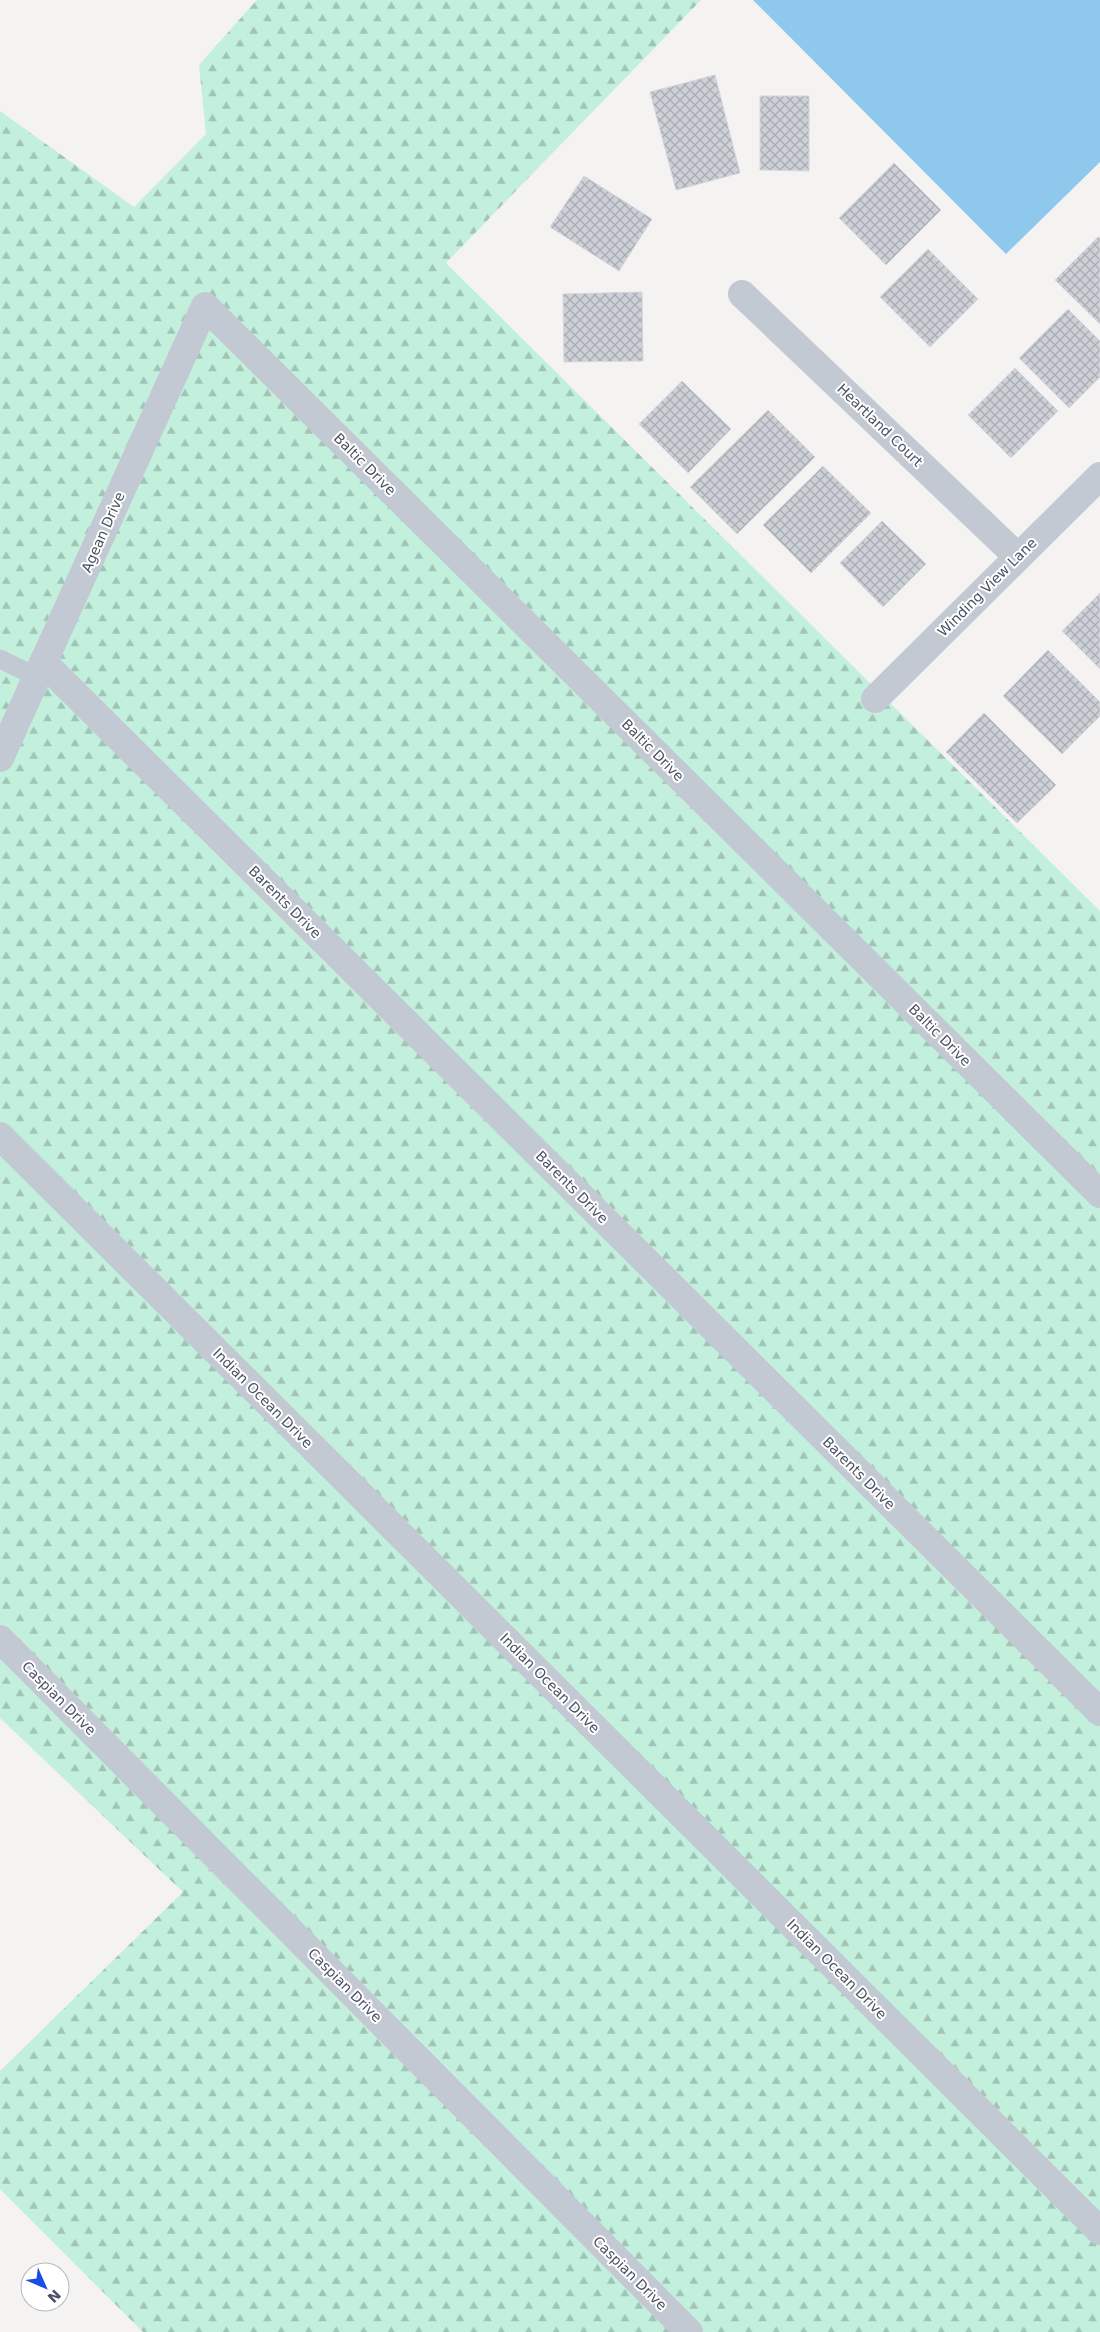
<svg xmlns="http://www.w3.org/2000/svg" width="1100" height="2332" font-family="'DejaVu Sans',sans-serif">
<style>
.forest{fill:url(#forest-firs)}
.water{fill:#8fc8ed}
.building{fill:url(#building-cross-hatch);stroke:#d6d7dd}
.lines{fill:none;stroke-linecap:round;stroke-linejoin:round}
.service{stroke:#c3c9d3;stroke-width:19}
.minor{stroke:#c3c9d3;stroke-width:28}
.labels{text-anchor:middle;stroke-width:4;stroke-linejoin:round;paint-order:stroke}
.street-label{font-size:14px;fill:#4a5160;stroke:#fff}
</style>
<defs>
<pattern id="forest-firs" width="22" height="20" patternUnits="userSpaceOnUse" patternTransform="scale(1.25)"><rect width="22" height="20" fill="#c2f0dd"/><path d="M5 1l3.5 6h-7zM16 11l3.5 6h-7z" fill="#a0c5b7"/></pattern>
<pattern id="building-cross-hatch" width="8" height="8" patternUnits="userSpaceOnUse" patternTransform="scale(1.25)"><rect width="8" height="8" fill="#ced0d7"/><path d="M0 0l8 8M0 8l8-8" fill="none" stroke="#a9abb2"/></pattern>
</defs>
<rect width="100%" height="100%" fill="#f4f3f2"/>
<path class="forest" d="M257,0H701L446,263L1100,911V2332H143L0,2189V2071L183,1892L0,1718V111L134,207L206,134L199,65Z"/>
<path class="water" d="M753,0H1100V162L1006,254Z"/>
<g class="building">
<path d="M715,75L740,173L676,190L650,92Z"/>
<path d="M760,96H809V171L760,170Z"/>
<path d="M894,163L941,210L886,265L839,218Z"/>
<path d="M584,176L652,219L619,271L550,227Z"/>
<path d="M1098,237L1100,238V324L1055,280Z"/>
<path d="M928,249L978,299L930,347L880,297Z"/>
<path d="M642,292L643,361L564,362L563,294Z"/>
<path d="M1068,309L1100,341V377L1069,408L1019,358Z"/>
<path d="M1015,368L1058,411L1011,458L968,415Z"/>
<path d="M682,381L731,429L688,473L639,424Z"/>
<path d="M768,410L815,457L737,534L690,487Z"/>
<path d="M823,466L871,513L811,573L763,525Z"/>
<path d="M882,521L926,564L883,607L840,563Z"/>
<path d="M1100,593V669L1062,631Z"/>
<path d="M1048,650L1100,702V716L1062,754L1003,696Z"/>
<path d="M984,713L1056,785L1017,823L946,752Z"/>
</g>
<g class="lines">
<path class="service" d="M0,659L37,677"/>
<g class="minor">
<path d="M742,294L1018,557"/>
<path d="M44,663L1100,1712"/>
<path d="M875,699L1100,476"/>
<path d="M0,758L205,306L1100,1194"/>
<path d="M0,1136L1100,2231"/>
<path d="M0,1639L689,2332"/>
</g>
</g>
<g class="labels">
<g class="street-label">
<text transform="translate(880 425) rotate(44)" y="5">Heartland Court</text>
<text transform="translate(365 464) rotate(45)" y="5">Baltic Drive</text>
<text transform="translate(103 532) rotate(-66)" y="5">Agean Drive</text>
<text transform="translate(987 587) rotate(-45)" y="5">Winding View Lane</text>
<text transform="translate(653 750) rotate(45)" y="5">Baltic Drive</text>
<text transform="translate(285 902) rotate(45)" y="5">Barents Drive</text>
<text transform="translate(940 1035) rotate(45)" y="5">Baltic Drive</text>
<text transform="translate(572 1187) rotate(45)" y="5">Barents Drive</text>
<text transform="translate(263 1398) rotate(45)" y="5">Indian Ocean Drive</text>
<text transform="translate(859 1473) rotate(45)" y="5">Barents Drive</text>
<text transform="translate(550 1683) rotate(45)" y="5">Indian Ocean Drive</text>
<text transform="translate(59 1698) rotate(45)" y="5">Caspian Drive</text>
<text transform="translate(837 1969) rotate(45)" y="5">Indian Ocean Drive</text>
<text transform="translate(345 1985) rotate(45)" y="5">Caspian Drive</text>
<text transform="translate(630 2273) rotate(45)" y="5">Caspian Drive</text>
</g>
</g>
<g transform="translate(45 2287) rotate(135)"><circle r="24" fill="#ffffff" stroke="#b7b9bf"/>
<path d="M0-4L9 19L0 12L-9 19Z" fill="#1a4de7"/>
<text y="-8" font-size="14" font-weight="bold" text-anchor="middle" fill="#4a5160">N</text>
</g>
</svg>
